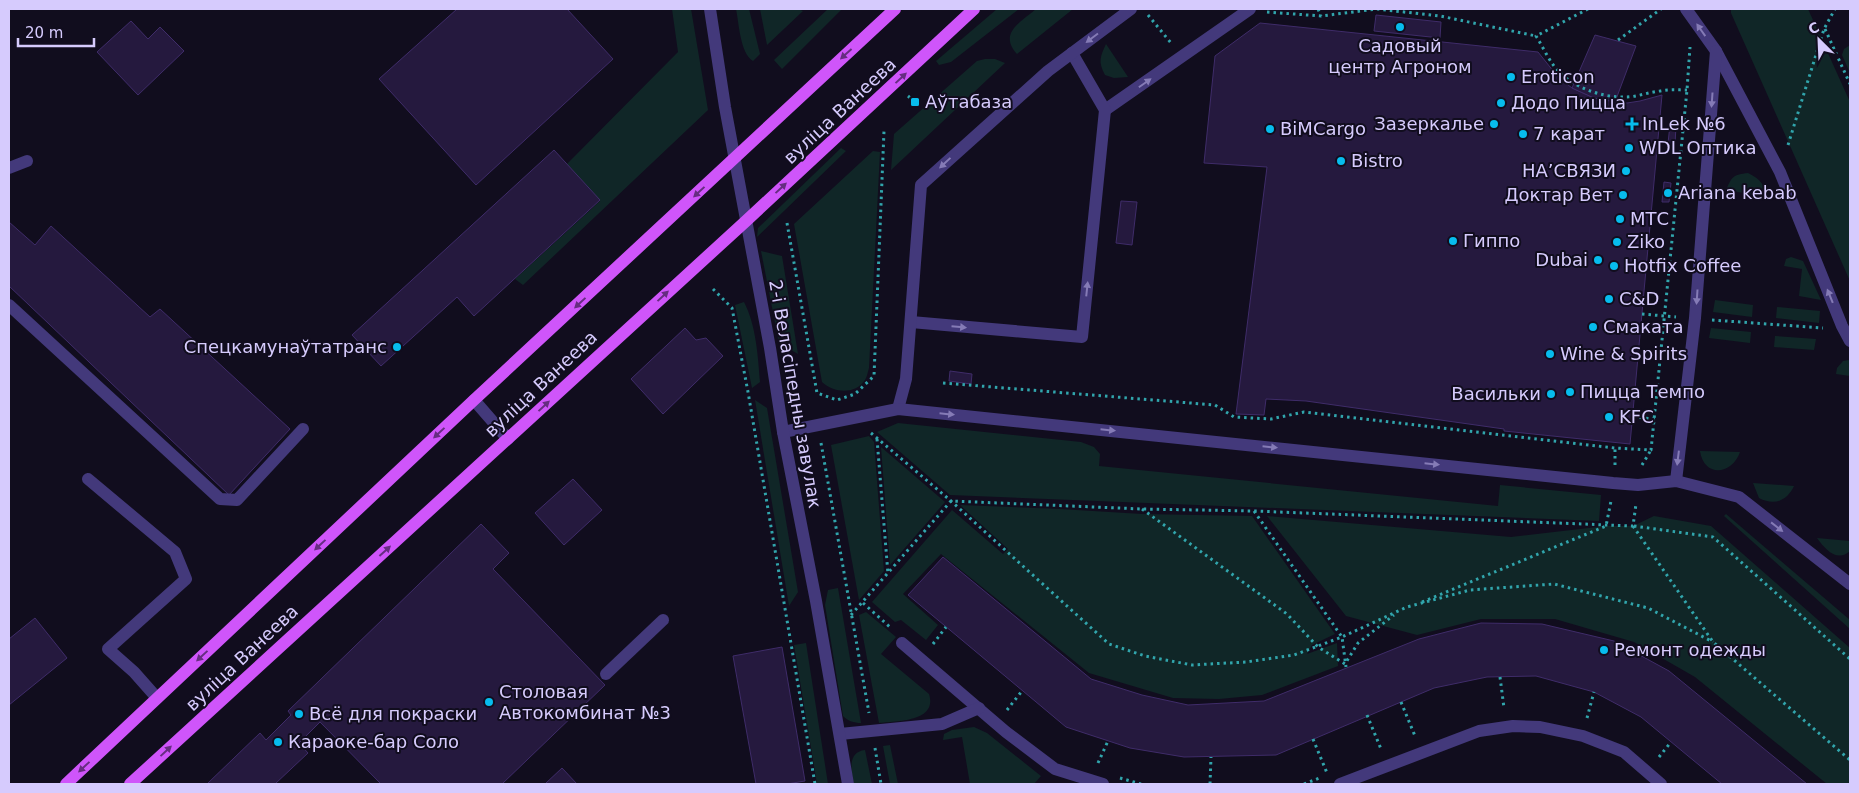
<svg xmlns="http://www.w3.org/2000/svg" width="1859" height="793" font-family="'DejaVu Sans',sans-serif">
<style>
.green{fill:#102627}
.building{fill:#25193e;stroke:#3f2c69}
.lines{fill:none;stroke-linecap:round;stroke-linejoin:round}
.path{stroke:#31a5ac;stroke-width:3;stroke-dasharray:2.5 4;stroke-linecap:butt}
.lane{stroke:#43397b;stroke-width:12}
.street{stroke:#43397b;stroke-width:12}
.primary{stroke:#cf55fa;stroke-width:12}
.oneway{fill:#857bb6}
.oneway2{fill:#662d81}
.poi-dot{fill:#07bced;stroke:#110d1e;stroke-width:2}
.labels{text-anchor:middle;stroke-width:4;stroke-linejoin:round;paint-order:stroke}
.poi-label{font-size:18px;fill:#d6cbfd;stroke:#110d1e;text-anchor:start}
.street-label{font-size:18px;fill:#d6cbfd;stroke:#110d1e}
</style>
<rect width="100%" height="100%" fill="#110d1e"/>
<g class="green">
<path d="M672,9H691L708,110L523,285L515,279L600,201L567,164L678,52Z"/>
<path d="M736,9H749L760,54L753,61C740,53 739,23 736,9Z"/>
<path d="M760,9H798L803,11L767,45Z"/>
<path d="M828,9H842L782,69L774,60Z"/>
<path d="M997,9H1019L951,62L939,65L936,61Z"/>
<path d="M1036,9H1073L1017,54C998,33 1021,22 1036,9Z"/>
<path d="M1731,9H1808L1850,102V281L1731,13Z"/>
<path d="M1106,44L1128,77L1114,78L1105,75C1098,62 1100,57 1106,44Z"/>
<path d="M1850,45V73L1842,55L1844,49Z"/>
<path d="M985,59H995L1005,63L891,170L894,134L977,61Z"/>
<path d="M841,148L846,151L757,237L758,228Z"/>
<path d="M873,151L880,152L869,368C868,371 867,377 865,380C855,395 834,393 822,382L794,224Z"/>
<path d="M1748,173C1760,179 1765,185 1767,197L1726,190C1732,176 1733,175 1748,173Z"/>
<path d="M761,251L782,256L798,354L779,343Z"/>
<path d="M1791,257L1803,261L1821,300L1799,296L1802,269L1784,266L1786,259Z"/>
<path d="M1715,300L1753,305L1752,317L1713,312Z"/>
<path d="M744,302C756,325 758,356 760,382L752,388L735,305Z"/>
<path d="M1777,307L1820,311L1819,323L1776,318Z"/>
<path d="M1711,328L1751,332L1750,343L1709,338Z"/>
<path d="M1775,336L1816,339L1814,350L1774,347Z"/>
<path d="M1849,360L1850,361V376L1836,374L1837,368L1843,361Z"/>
<path d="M755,400L767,408L798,592L789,606Z"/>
<path d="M898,423L1081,442L1094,447L1100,454L1099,466L1498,506L1500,485L1601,495L1599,521L950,495L877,432Z"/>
<path d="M869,436L874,442L884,571L859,600L831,445Z"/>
<path d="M881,447L945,502L890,565Z"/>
<path d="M1700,451L1740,452C1732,475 1704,478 1700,451Z"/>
<path d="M1753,483L1794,486C1787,501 1774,506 1759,498Z"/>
<path d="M960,505L1060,509L1142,514L1252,516L1335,634L1312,645L1307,654L1337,643L1338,666L1262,695L1219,699L1173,698L1089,673L941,554L903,594L938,625L926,640L901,620L895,622L872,602L952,510L1003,554L1008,549Z"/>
<path d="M1726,514L1850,620V629L1724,516Z"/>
<path d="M1267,516L1511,537L1606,526H1633L1654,516L1711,526L1850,648V784H1827L1695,677L1634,642L1555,619H1481L1417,635L1346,616Z"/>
<path d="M1817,538L1850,541V551C1837,563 1825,549 1817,538Z"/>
<path d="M838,588L861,723C854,723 848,721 843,716L825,605L828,590Z"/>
<path d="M866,612L896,637L881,654L929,694C938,722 896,721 879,723L859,615Z"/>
<path d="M806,643L828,784H817L794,645Z"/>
<path d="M974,727L987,733L1041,776L1034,784H970L962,737L943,740L944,734L952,730Z"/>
<path d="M890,745L891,750L898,784H890L883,746Z"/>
<path d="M865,750L872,784H854C851,771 847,752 865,750Z"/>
</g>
<g class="building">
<path d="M457,9H567L613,59L476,185L379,79Z"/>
<path d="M1376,15L1441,22L1440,38L1374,31Z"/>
<path d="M131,21L148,39L160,27L184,51L138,95L97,52Z"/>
<path d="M1260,23L1538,52L1558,77L1572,88L1594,98L1627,103L1640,101L1662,95L1630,444L1504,431V429L1306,401L1266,399L1264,415L1236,414L1267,167L1204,163L1215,56Z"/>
<path d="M1595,35L1636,46L1615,102L1594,98L1572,88Z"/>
<path d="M1670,125L1676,126L1675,144L1668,143Z"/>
<path d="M554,150L600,200L474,316L457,297L381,366L352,335Z"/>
<path d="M1664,182L1671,183L1669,202H1662Z"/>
<path d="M1121,201L1137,202L1132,245L1116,243Z"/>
<path d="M9,222L35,245L51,226L150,317L160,309L290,429L229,495L9,286Z"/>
<path d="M685,328L696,340L706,338L723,356L663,414L631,379Z"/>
<path d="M950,371L972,374L971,384L949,381Z"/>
<path d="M573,479L602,510L564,545L535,513Z"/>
<path d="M481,524L509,553L493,569L605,685L502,784H381L320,722L299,743L308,753L275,784H207L260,733L266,740L291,715L288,711Z"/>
<path d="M943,557L1091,679L1142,695L1188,705L1264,701L1419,639L1481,623L1542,624L1614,641L1669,671L1807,784H1722L1641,717L1594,692L1536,676L1487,677L1434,688L1276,755L1184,757L1130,748L1066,727L908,595Z"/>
<path d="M35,618L67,658L9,705V639Z"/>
<path d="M782,647L805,781L787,784H756L733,656Z"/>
<path d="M562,768L577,784H545Z"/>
</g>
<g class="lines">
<g class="path">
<path d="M1318,9L1321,16"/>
<path d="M1588,9L1536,36C1542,45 1547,57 1554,66C1569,86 1601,98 1626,97C1637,97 1649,92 1660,91C1669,89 1678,90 1687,90"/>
<path d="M1267,12L1321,16L1377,9L1440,16L1536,36"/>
<path d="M1148,15L1171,43"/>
<path d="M1825,29L1850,84"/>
<path d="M1618,40L1661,9"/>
<path d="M908,96L915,102"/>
<path d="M1788,145L1824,29L1835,9"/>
<path d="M787,223L817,393L837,400L855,394L874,376L884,131"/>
<path d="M713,289L732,308L748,392L815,784"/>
<path d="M1642,314L1676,317"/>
<path d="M1712,320L1823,328"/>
<path d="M943,383L1215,405L1234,417L1271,419L1304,412L1615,448L1651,450L1687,90L1690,47"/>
<path d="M1633,417L1655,419"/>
<path d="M871,433L951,501L1109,644L1145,656L1192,665L1246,662L1294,655L1342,637L1407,607L1470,590L1554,584L1648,608L1713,642"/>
<path d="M877,439L888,574"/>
<path d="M821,443L869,713"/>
<path d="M1615,465V448"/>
<path d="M1642,465L1651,450"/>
<path d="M1142,509L1287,614L1318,647L1345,664L1358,643L1394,615"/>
<path d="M1254,511L1342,637L1346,667"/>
<path d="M1633,526L1713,642L1850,760"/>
<path d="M1634,526L1713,537L1850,659"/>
<path d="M1422,602L1606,526L1611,501"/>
<path d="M863,603L891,628"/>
<path d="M851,615L951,501L1142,509L1254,511L1633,526L1636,504"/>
<path d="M933,644L946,627"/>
<path d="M1500,677L1504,708"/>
<path d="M1401,702L1415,736"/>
<path d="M1007,710L1022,691"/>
<path d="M1367,715L1381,749"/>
<path d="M1587,718L1594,692"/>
<path d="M1313,739L1327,773"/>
<path d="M875,748L881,784"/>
<path d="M1659,757L1671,742"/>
<path d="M1098,763L1108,741"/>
<path d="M1120,778L1141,784"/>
<path d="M1210,784L1211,757"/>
<path d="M1304,784L1322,777"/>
</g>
<g class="lane">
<path d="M1686,9L1716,51L1780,172L1842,326L1850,341"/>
<path d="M1105,110L1250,9"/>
<path d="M9,168L27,161"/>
<path d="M9,305L220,499L237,500L303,429"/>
<path d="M911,322L1082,337L1105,110L1072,53"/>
<path d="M898,409L906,379L921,185L1048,71L1131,9"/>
<path d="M783,432L898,409L1613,483L1638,485L1676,481L1739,497L1850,584"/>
<path d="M88,479L175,552L186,579L108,649L134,672L157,698"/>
<path d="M1676,481L1695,318L1716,51"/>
<path d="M902,643L1006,732L1055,769L1103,784"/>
<path d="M606,674L663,620"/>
<path d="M840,734L942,724L979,708"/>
<path d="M1340,784L1479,731L1513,726L1540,727L1583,736L1624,752L1661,784"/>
</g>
<g class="street">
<path d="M710,9L725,107L770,348L783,432L816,601L848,784"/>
<path d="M474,400L508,439"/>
</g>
<g class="primary">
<path d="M66,784L474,400L895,9"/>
<path d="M130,784L746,221L974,9"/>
</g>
</g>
<defs><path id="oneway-solid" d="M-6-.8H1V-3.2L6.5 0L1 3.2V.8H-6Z" transform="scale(1.25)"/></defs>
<g class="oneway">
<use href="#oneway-solid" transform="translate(1701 30) rotate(-125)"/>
<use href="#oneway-solid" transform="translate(1092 38) rotate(143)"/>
<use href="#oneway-solid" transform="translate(1145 83) rotate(-35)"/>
<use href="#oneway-solid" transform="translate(1712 100) rotate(94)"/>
<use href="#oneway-solid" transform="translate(945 163) rotate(137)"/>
<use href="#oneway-solid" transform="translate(1087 289) rotate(-84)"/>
<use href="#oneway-solid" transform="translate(1830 296) rotate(-112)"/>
<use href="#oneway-solid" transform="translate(1697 297) rotate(94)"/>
<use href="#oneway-solid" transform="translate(959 327) rotate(5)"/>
<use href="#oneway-solid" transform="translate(947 414) rotate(6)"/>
<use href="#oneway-solid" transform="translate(1108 430) rotate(6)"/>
<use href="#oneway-solid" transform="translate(1270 447) rotate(6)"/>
<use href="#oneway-solid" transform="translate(1678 458) rotate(97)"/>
<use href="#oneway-solid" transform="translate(1432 464) rotate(6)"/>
<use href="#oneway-solid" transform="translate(1777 527) rotate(38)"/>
</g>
<g class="oneway2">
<use href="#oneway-solid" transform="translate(846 54) rotate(138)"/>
<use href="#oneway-solid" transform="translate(901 78) rotate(-43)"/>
<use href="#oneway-solid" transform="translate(781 188) rotate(-43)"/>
<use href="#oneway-solid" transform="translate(699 192) rotate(137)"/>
<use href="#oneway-solid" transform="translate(663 296) rotate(-43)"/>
<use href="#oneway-solid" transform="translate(580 303) rotate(137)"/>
<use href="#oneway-solid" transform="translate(544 406) rotate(-43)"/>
<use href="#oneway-solid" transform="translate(439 433) rotate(137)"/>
<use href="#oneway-solid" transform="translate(320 545) rotate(137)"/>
<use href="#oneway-solid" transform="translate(385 551) rotate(-42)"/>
<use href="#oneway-solid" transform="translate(202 656) rotate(137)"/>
<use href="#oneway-solid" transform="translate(166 751) rotate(-43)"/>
<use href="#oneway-solid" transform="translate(84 767) rotate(137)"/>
</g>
<g class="poi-dot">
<circle cx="1400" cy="27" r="5"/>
<circle cx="1511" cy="77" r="5"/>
<rect x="910" y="97" width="10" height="10" rx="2.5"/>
<circle cx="1501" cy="103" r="5"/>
<circle cx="1494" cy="124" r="5"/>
<path d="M1629.5 116.5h5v5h5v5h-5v5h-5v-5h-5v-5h5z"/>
<circle cx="1270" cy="129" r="5"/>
<circle cx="1523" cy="134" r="5"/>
<circle cx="1629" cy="148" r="5"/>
<circle cx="1341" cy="161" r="5"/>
<circle cx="1626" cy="171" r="5"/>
<circle cx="1668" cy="193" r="5"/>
<circle cx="1623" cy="195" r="5"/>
<circle cx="1620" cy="219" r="5"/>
<circle cx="1453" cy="241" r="5"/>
<circle cx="1617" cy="242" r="5"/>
<circle cx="1598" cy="260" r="5"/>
<circle cx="1614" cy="266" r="5"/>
<circle cx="1609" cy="299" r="5"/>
<circle cx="1593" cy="327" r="5"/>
<circle cx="397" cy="347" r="5"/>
<circle cx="1550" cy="354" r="5"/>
<circle cx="1570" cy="392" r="5"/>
<circle cx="1551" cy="394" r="5"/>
<circle cx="1609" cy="417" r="5"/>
<circle cx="1604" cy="650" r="5"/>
<circle cx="489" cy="702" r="5"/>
<circle cx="299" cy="714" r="5"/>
<circle cx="278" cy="742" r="5"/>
</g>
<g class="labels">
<g class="poi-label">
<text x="1400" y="52" text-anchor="middle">Садовый<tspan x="1400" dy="21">центр Агроном</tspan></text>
<text x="1521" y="83">Eroticon</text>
<text x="925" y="108">Аўтабаза</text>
<text x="1511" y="109">Додо Пицца</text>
<text x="1484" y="130" text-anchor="end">Зазеркалье</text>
<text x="1642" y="130">InLek №6</text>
<text x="1280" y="135">BiMCargo</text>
<text x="1533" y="140">7 карат</text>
<text x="1639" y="154">WDL Оптика</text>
<text x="1351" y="167">Bistro</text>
<text x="1616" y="177" text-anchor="end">НАʼСВЯЗИ</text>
<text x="1678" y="199">Ariana kebab</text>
<text x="1613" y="201" text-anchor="end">Доктар Вет</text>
<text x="1630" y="225">МТС</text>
<text x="1463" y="247">Гиппо</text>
<text x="1627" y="248">Ziko</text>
<text x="1588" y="266" text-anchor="end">Dubai</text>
<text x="1624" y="272">Hotfix Coffee</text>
<text x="1619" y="305">C&amp;D</text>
<text x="1603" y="333">Смаката</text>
<text x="387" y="353" text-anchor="end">Спецкамунаўтатранс</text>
<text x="1560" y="360">Wine &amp; Spirits</text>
<text x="1580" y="398">Пицца Темпо</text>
<text x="1541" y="400" text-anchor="end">Васильки</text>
<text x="1619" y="423">KFC</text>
<text x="1614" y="656">Ремонт одежды</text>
<text x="499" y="698">Столовая<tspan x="499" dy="21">Автокомбинат №3</tspan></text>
<text x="309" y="720">Всё для покраски</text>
<text x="288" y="748">Караоке-бар Соло</text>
</g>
<g class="street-label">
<text transform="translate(840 111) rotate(-43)" y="6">вуліца Ванеева</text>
<text transform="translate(541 384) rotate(-43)" y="6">вуліца Ванеева</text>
<text transform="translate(795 394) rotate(80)" y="6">2-і Веласіпедны завулак</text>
<text transform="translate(242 658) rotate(-43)" y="6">вуліца Ванеева</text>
</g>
</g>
<rect width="1859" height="793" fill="none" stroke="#d6cbfd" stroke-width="20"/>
<g transform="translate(1819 40) rotate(336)" stroke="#110d1e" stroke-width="4" paint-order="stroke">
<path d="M0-4L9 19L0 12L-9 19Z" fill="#d6cbfd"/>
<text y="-8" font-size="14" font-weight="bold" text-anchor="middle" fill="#d6cbfd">С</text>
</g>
<path d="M18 38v8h76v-8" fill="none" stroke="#d6cbfd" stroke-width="2.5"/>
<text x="25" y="38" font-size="15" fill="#d6cbfd" stroke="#110d1e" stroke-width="4" paint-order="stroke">20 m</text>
</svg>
